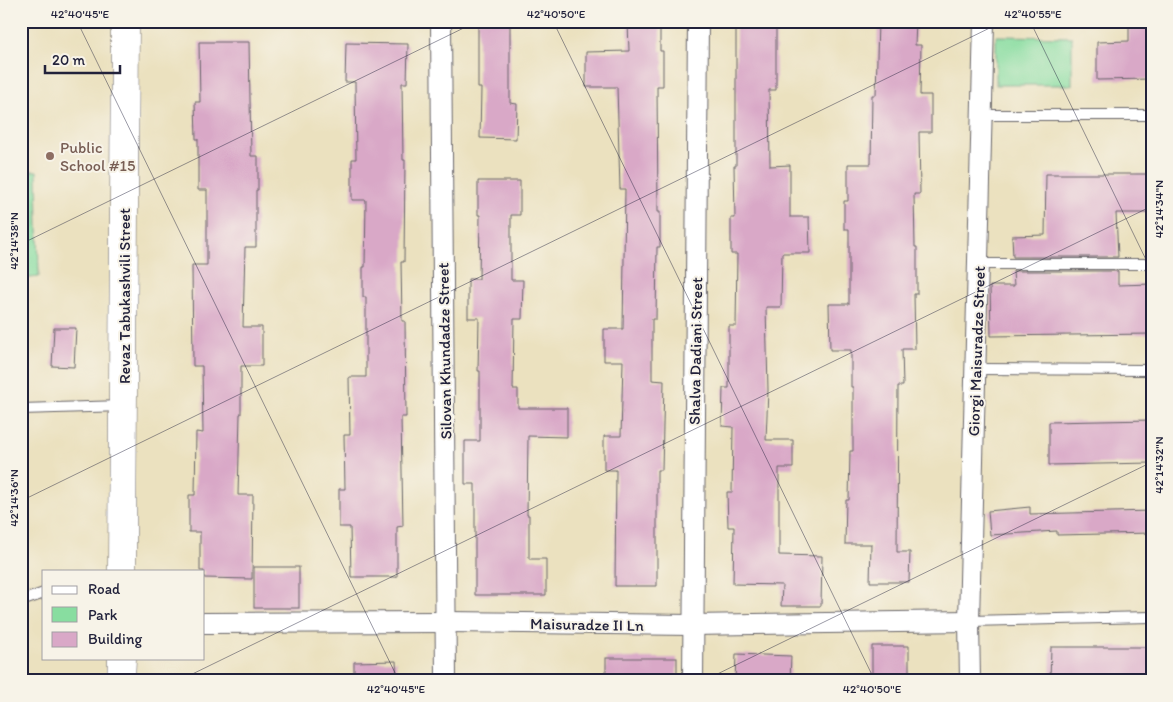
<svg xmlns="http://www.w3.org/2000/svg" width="1173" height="702" font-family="Itim,sans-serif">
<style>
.green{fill:#88dda0;stroke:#55806e}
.building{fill:#d9a8c7}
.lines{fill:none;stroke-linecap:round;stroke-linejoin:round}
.service-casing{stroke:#686569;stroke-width:12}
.minor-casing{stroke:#686569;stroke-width:22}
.secondary-casing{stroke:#686569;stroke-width:29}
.service{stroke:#fff;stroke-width:10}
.minor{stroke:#fff;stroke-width:20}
.secondary{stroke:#fff;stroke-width:28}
.ticks{fill:none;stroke:#22223b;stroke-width:1;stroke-opacity:0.45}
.education-dot{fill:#8d6e63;stroke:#f7f3e8;stroke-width:2}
.labels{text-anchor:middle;stroke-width:4;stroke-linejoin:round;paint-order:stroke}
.education-label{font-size:16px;fill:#785e54;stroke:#f7f3e8;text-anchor:start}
.street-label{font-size:16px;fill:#22223b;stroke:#f7f3e8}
.neatline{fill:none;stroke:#22223b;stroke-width:2}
.ticks-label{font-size:12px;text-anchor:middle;fill:#22223b}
</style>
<rect width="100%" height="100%" fill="#f7f3e8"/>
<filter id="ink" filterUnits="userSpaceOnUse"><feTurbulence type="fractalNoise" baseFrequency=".02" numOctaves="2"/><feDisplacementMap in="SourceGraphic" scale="10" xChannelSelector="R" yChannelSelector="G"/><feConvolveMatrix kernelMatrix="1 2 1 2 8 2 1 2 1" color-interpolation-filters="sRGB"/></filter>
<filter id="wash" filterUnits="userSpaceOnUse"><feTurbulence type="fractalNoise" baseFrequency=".0096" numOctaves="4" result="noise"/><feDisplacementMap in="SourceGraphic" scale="20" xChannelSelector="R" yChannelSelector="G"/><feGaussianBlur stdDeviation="1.12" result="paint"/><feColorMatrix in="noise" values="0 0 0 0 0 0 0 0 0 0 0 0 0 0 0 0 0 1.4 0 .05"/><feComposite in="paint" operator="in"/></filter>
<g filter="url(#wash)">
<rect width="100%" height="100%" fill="#ebe1bf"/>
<g class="green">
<path d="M996,36L1072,37V85H996Z"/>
<path d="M21,171H37L39,277L21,279Z"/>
</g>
<g id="blocks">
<g class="building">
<path d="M478,21H510V103L517,104L516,139L480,138L481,88H478Z"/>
<path d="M628,21H660V51H663V86H657L658,212H660V247H657L656,319H652V380L664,381L662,470H657V586H615L616,470H604V436H621L623,361H604V329H623L625,189H620L617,87H586V52L629,51Z"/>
<path d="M736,21H776V90H769L770,166L790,165V217H809L810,253H782L781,307H766L768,390L766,440H793V468H779V555L822,556L821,606H781L782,585L733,584L734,527H728L727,492H732L733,427L722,426L723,388H729V326H736L737,254H731V218H735L734,166H736Z"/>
<path d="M878,21H916L915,45H921L920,95H931V132H919L920,194H914L915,247H917V294H914L915,349H902L903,386H898L897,552H910L909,582H870L871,544H845L846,500H849L850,451H853V387H851V350H830L829,304H849V229H844V201H848V164H871L872,95H876Z"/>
<path d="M1129,21H1152V79L1097,80V42L1129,41Z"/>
<path d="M199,42H249L251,156H258V190H256V247H245L243,327H262V366H241V414H240L238,495H253L252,579L204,578V571H200V532H189V495H195L196,432L203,433L202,366H193L192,265H207V190H198V139H196L195,102H200Z"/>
<path d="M346,43L408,44L407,83H402L403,160H405L404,262H401L402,321H405L406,417H401L403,526L397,527V577H351L350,527H339V489H345L344,435H350L349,377H366V297H363V267H365L366,200H352V159H356L355,82H345Z"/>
<path d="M1046,174H1152V213H1116L1118,257H1013L1012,236L1045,235Z"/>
<path d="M478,181H520V215H511V280H523L522,319H514L513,389H518V408H567V437L528,436L527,515H529V559H546V595H475V484H465V441H480V371H478L479,318H468V279H479L480,215H478Z"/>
<path d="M1013,271H1118V285L1152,284V334L991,336L990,286H1014Z"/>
<path d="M54,328H76L74,367L52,366Z"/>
<path d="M1152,420V463L1049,465V422Z"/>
<path d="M1030,507V514L1152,511V533L1057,535V531L990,535L988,511Z"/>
<rect x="254" y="567" width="45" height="41"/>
<path d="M872,646H909V678L872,677Z"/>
<path d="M1051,647H1152V681H1050Z"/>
<path d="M736,654L791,656L790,681H735Z"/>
<rect x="606" y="658" width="71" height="23"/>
<path d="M396,661L397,681H354V662Z"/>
</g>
</g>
</g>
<g filter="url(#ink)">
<use href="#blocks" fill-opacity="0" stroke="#686569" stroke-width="1"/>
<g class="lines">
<defs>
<g id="service">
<path d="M982,115H1152"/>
<path d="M978,264H1152"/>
<path d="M975,369L1152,370"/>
<path d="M21,409L123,406"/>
<path d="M21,601L44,593"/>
<path d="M969,621L1152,617"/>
</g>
<g id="minor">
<path d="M441,21L446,681"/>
<path d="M204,623L446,622L692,625L969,621"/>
<path d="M693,681L698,21"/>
<path d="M970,681L969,621L984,21"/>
</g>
<g id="secondary">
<path d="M122,571L125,21"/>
<path d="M121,681L122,658"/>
</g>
</defs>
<use href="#service" class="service-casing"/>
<use href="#minor" class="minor-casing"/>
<use href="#secondary" class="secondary-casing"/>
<use href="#service" class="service"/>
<use href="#minor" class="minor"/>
<use href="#secondary" class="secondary"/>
</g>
</g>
<path class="ticks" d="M77,21L399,681M553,21L875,681M1030,21L1152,272M21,244L478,21M21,501L1004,21M178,681L1152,206M703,681L1152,462"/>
<circle class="education-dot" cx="50" cy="156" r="5"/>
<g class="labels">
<g class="education-label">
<text x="60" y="153">Public<tspan x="60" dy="18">School #15</tspan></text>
</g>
<g class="street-label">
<text transform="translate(124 296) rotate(-90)" y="6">Revaz Tabukashvili Street</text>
<text transform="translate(444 351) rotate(-91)" y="6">Silovan Khundadze Street</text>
<text transform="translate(695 351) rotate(-89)" y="6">Shalva Dadiani Street</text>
<text transform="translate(976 351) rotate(-88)" y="6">Giorgi Maisuradze Street</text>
<text transform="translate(587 624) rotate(1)" y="6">Maisuradze II Ln</text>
</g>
</g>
<rect width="1173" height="702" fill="none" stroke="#f7f3e8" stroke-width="55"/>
<rect x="42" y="570" width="162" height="90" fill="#f7f3e8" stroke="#a29fa3"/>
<rect x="52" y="586" width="25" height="8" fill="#ffffff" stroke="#a29fa3"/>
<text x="88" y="594" font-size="15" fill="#22223b">Road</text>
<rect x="52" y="607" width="25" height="15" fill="#88dda0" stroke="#a29fa3"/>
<text x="88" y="620" font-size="15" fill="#22223b">Park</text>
<rect x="52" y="632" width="25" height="15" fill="#d9a8c7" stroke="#a29fa3"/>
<text x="88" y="644" font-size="15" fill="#22223b">Building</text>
<path d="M45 65v8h75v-8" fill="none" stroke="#22223b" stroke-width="2.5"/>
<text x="52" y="65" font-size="15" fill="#22223b" stroke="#f7f3e8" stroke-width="4" paint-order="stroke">20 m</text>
<rect x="28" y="28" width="1118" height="646" class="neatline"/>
<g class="ticks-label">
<text x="80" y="18">42°40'45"E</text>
<text x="556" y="18">42°40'50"E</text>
<text x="1033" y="18">42°40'55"E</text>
<text transform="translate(1159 209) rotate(-90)" y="4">42°14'34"N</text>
<text transform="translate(14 241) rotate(-90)" y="4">42°14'38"N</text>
<text transform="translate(1159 465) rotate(-90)" y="4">42°14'32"N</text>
<text transform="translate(14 498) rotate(-90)" y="4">42°14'36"N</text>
<text x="396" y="693">42°40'45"E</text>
<text x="872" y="693">42°40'50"E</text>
</g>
</svg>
